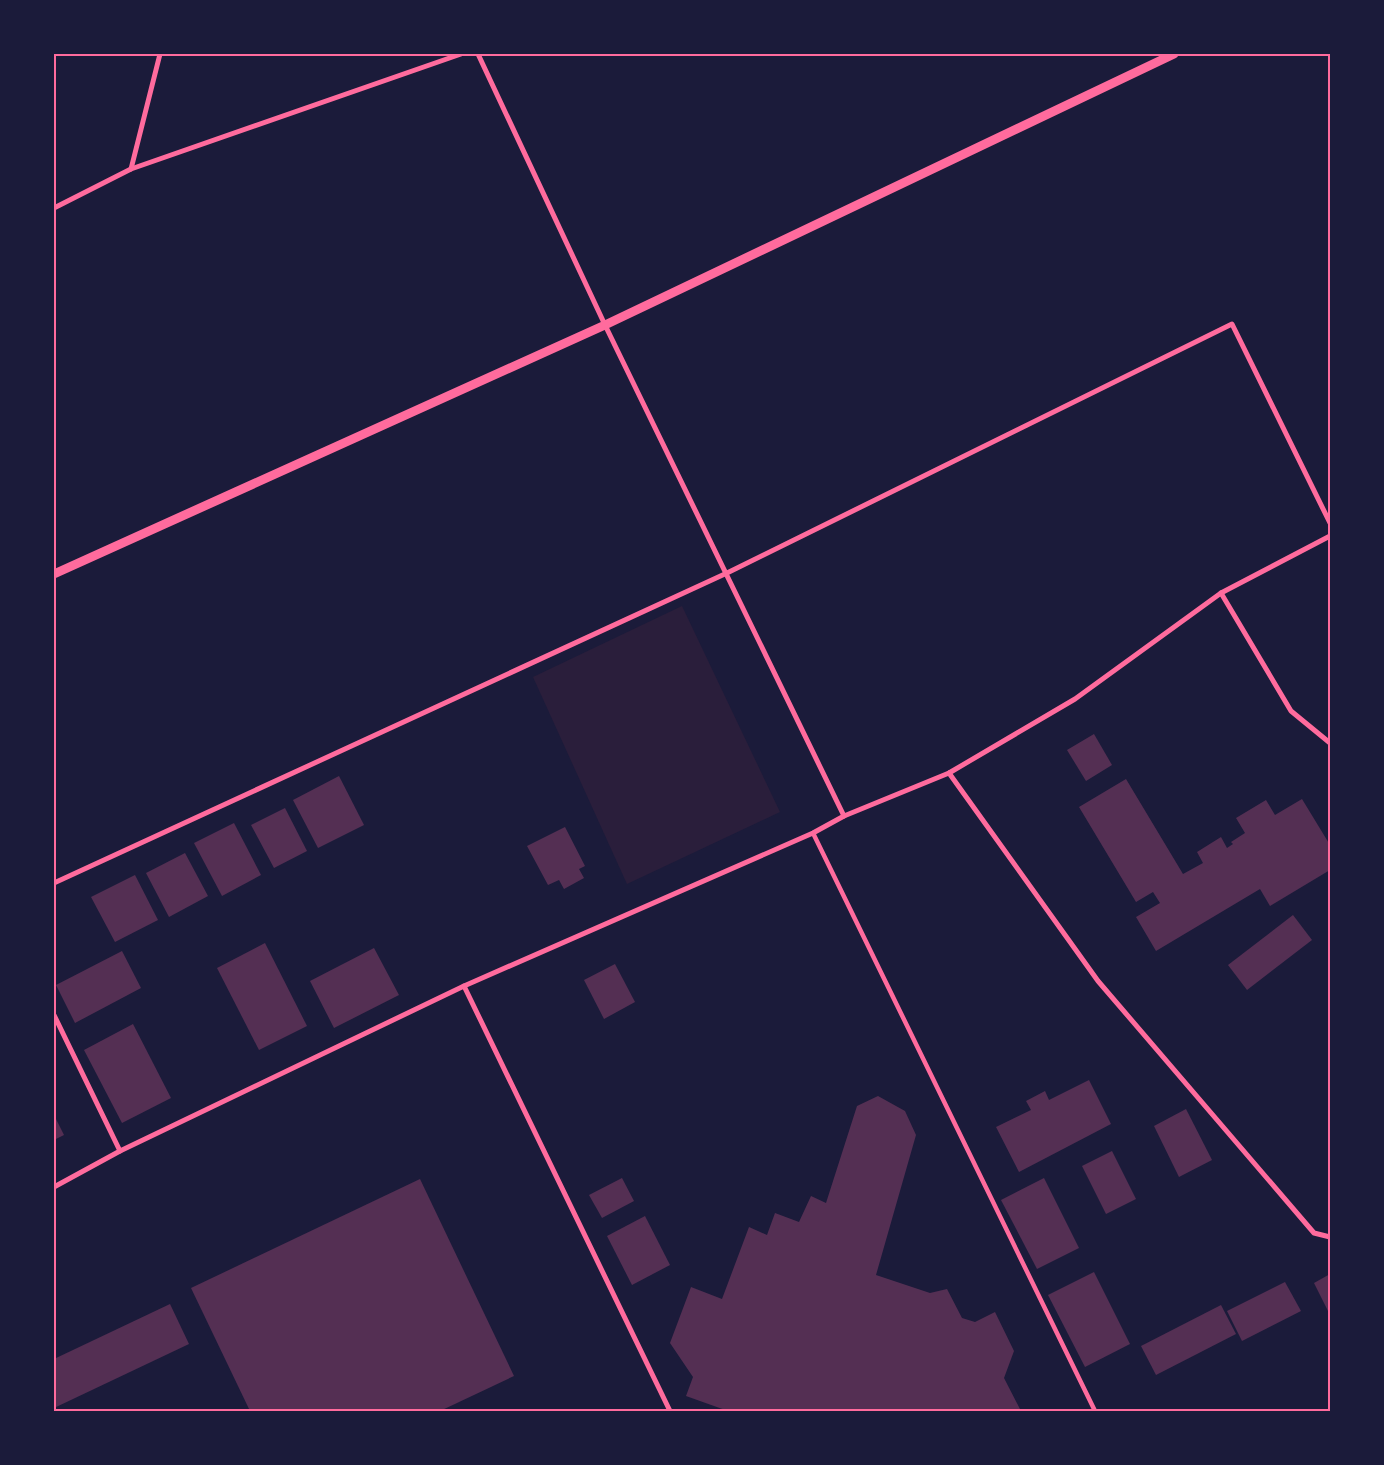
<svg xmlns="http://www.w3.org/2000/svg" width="1384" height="1465" font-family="Karla,sans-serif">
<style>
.green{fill:#2a1e3b}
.building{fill:#542f53}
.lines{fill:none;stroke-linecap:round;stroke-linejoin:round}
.pedestrian{stroke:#ff6b9d;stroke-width:4.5}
.minor{stroke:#ff6b9d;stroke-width:5}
.tertiary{stroke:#ff6b9d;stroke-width:9}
.neatline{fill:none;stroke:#ff6b9d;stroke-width:2}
</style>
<rect width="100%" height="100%" fill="#1b1b3a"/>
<path class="green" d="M682,606L780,812L627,884L533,677Z"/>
<g class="building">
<path d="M1094,734L1112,765L1086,781L1067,750Z"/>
<path d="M339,776L364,825L318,848L293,800Z"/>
<path d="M1126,779L1183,874L1203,863L1197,852L1221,837L1227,848L1233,844L1231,842L1245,833L1236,818L1266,800L1275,815L1302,799L1330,845V870L1270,906L1260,889L1156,951L1136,917L1160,903L1153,892L1136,902L1079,807Z"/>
<path d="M285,808L307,851L274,868L251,825Z"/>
<path d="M234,823L261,875L222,896L194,843Z"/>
<path d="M565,827L585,866L579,869L584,878L564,889L559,880L548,885L527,846Z"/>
<path d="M185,853L208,896L169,917L146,873Z"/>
<path d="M135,875L158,920L115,942L91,897Z"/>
<path d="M1293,915L1312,940L1247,990L1228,965Z"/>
<path d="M265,943L307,1026L259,1050L217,968Z"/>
<path d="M374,948L399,995L334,1028L310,981Z"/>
<path d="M122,951L141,988L75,1023L56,985Z"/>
<path d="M615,964L635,1002L604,1019L584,980Z"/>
<path d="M133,1024L171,1098L122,1123L84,1050Z"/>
<path d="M1089,1080L1111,1124L1019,1172L996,1127L1031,1110L1026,1101L1045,1091L1049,1100Z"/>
<path d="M878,1096L905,1111L916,1135L876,1275L930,1293L947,1289L962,1318L975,1322L995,1312L1014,1351L1004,1378L1021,1411H728L686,1396L693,1377L670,1343L691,1287L722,1299L749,1227L767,1235L775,1213L799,1222L811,1196L826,1203L857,1106Z"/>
<path d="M1186,1109L1212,1160L1179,1177L1154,1126Z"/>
<path d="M54,1115L64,1135L54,1140Z"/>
<path d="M1112,1151L1136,1199L1106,1214L1082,1166Z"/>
<path d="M622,1178L634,1201L602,1218L589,1195Z"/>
<path d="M1044,1178L1079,1248L1037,1269L1001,1200Z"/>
<path d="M420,1179L514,1376L440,1411H250L191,1288Z"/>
<path d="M645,1216L670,1265L632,1285L607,1236Z"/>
<path d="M1094,1272L1130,1344L1085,1367L1048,1295Z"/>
<path d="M1330,1274V1315L1314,1283Z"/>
<path d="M1285,1282L1301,1311L1242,1341L1227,1311Z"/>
<path d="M170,1304L189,1344L54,1408V1359Z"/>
<path d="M1221,1305L1236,1334L1156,1375L1141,1346Z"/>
</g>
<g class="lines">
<path class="pedestrian" d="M813,833L1095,1411"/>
<g class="minor">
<path d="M478,54L605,325L844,816"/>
<path d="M131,169L160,54"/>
<path d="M54,208L131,169L461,54"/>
<path d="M1221,593L1291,711L1330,743"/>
<path d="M949,773L1098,981L1314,1233L1330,1237"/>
<path d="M54,883L727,573L1232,324L1330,523"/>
<path d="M464,986L670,1411"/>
<path d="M54,1015L120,1151"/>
<path d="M54,1187L120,1151L464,986L813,833L844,816L949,773L1075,699L1221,593L1330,536"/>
</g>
<path class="tertiary" d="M54,574L605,325L1174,54"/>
</g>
<rect width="1384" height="1465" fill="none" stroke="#1b1b3a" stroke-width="110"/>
<rect x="55" y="55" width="1274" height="1355" class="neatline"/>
</svg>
